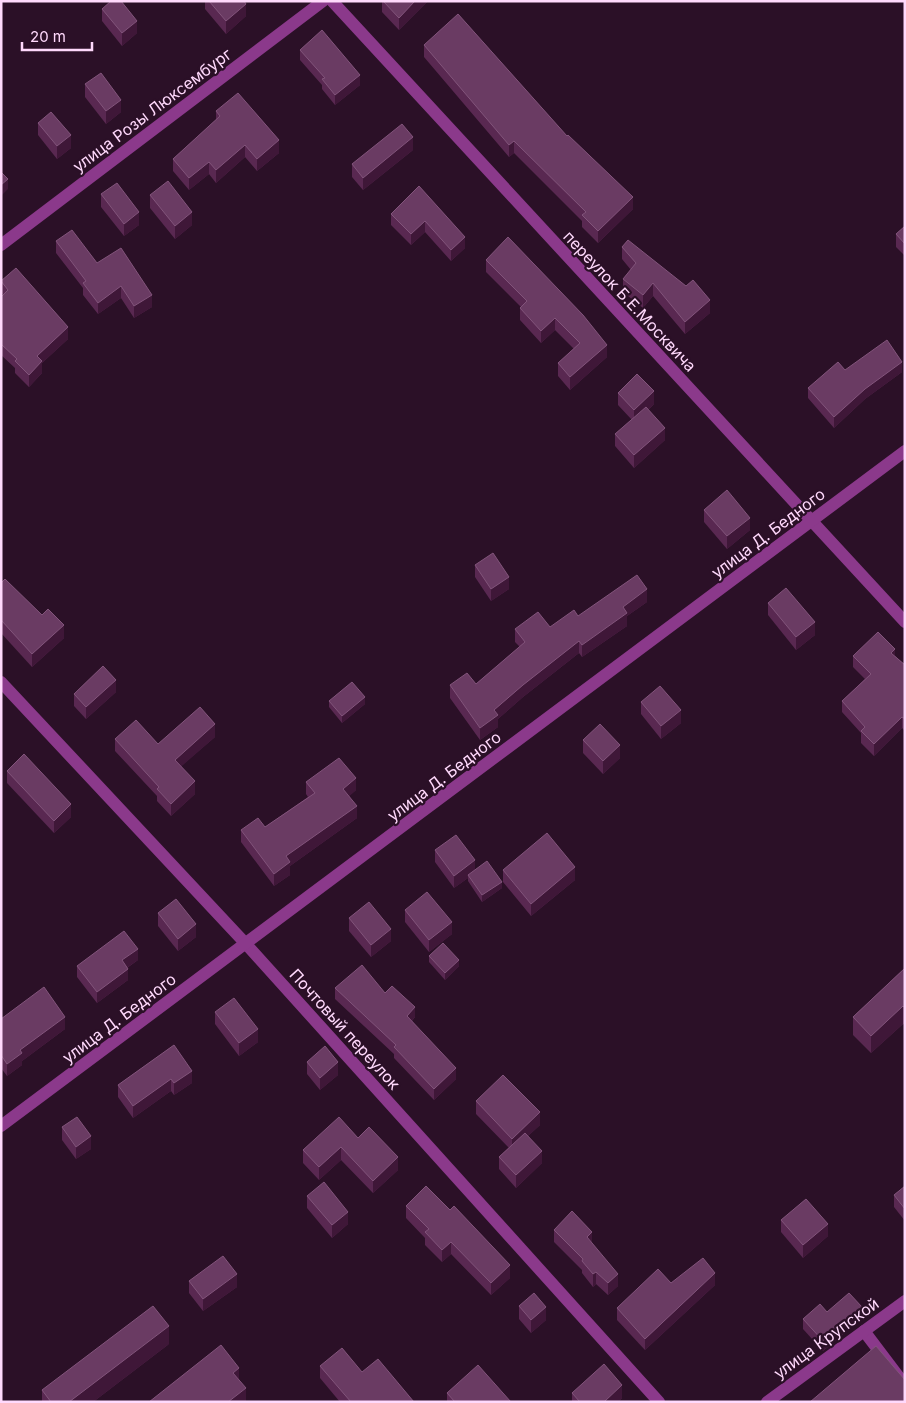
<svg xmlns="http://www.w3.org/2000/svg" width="906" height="1403" font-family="Inter,sans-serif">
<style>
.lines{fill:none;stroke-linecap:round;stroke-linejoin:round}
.minor{stroke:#8b398b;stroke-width:12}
.wall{fill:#592851}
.shaded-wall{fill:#3f1738}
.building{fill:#6a3b63;stroke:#82547b}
.labels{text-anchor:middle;stroke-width:4.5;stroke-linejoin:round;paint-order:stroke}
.street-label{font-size:16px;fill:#ffd9fc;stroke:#2b1027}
</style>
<rect width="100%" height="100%" fill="#2b1027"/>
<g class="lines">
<g class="minor">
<path d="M332,1L905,622"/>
<path d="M1,245L323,1"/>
<path d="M1,682L246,944L659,1402"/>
<path d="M1,1126L905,451"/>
<path d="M864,1331L905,1385"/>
<path d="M767,1402L905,1301"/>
</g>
</g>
<g class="wall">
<path d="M205,1H244L246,16L226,34L205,9Z"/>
<path d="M382,1H427V2L399,30L382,12Z"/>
<path d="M102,9L137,33L122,46L102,21Z"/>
<path d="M424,45L567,136L633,209L598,243L582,227V221L514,153L509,157L424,57Z"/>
<path d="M300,50L360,85L335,105L322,89V85L300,60Z"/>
<path d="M85,84L121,112L106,124L85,97Z"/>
<path d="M216,111L279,153L257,171L245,157L216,183L209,174L189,190L173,171V159L216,120Z"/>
<path d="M38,123L71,148L57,159L38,135Z"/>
<path d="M413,150L363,190L352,177V164Z"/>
<path d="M419,186L465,248L451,261L425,232L411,245L391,225V214Z"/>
<path d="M101,194L139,225L124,236L101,207Z"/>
<path d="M150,195L192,225L175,239L150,208Z"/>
<path d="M905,226V256L896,247V234Z"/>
<path d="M56,241L97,263L152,307L134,318L121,298L98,314L83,295V288L56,253Z"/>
<path d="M622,247L710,313L685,334L653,296L643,308L623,292V279L631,270L622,259Z"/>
<path d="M486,260L607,357L570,390L558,376V363L574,349L555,330L541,343L520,320V308L521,307L486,272Z"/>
<path d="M1,281L68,339L42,363V373L29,387L15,373V368L1,355V297L3,295L1,293Z"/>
<path d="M845,370L902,372L865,399L834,428L808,398V388Z"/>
<path d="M618,393L654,404L648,410L665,440L634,468L615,446V434L632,420L618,405Z"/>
<path d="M704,510L750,530L727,549L704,522Z"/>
<path d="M475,565L509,589L491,601L475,577Z"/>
<path d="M1,583L64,638L32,667L1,633Z"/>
<path d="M647,602L627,616V626L582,657L579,653L523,697L498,719V727L480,740L450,698V685L476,684L520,647L515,642V629L550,627L578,616Z"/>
<path d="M768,603L815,635L796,650L768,615Z"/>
<path d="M853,656H895L905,665V731L902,728L874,756L861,743V733L842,712V701L865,679L853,667Z"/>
<path d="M116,692L86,719L74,706V694Z"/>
<path d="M329,701L365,704L342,723L329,707Z"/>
<path d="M641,702L681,723L661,739L641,714Z"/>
<path d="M215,737L181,766L195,794L171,816L157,801V796L115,751V739L158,744Z"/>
<path d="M583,740L620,758L603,774L583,753Z"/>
<path d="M7,771L71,817L54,833L7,783Z"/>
<path d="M306,782L356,790L349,796L357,818L290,866V875L274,886L241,842V830L265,827L308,797L306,794Z"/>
<path d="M435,850L475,870L502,888L482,902L468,881V878L454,888L435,862Z"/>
<path d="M503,870L575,880L531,916L503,882Z"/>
<path d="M405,910L452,934L429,952L405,922Z"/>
<path d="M158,913L196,937L178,951L158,926Z"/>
<path d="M349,918L391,941L371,957L349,931Z"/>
<path d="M429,956L459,966L445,980L429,962Z"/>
<path d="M138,960L127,968L128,980L97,1003L77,977V966Z"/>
<path d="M905,968V1025L903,1024L871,1053L853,1035V1017Z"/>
<path d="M335,988L385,993L415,1017L412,1021L456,1079L434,1100L394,1058V1054L335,999Z"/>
<path d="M215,1012L258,1042L239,1056L215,1024Z"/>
<path d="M1,1019L65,1029L22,1061V1065L7,1076L1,1068Z"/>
<path d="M174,1045L192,1083L174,1095L171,1091L133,1118L118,1097V1085Z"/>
<path d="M307,1062L338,1075L320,1090L307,1074Z"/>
<path d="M476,1101L540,1125L528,1136L542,1163L516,1188L499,1169V1157L509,1148L476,1114Z"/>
<path d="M62,1127L91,1149L76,1159L62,1140Z"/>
<path d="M358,1138L398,1170L373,1193L341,1160L319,1180L303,1163V1150Z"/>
<path d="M905,1186V1221L894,1207V1195Z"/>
<path d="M307,1196L348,1224L332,1238L307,1208Z"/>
<path d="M406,1206L510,1278L491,1295L451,1254L442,1262L425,1245V1238L406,1218Z"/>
<path d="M781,1220L828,1236L803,1258L781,1232Z"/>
<path d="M554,1230L592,1244L618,1286L608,1295L596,1284L593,1287L582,1273V1270L554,1242Z"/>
<path d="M189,1281L237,1287L203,1311L189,1293Z"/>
<path d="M671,1283L715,1285L645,1350L617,1320V1308Z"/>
<path d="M519,1306L546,1320L531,1333L519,1319Z"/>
<path d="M827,1312L862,1318L823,1351L803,1329V1319Z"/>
<path d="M169,1344L93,1402H42V1390Z"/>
<path d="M320,1366L362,1372L414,1402H340L320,1378Z"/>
<path d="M447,1393L511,1402H447Z"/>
<path d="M572,1393L622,1398L618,1402H572Z"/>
</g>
<g class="shaded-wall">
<path d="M415,1H427V2L399,30V18Z"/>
<path d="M246,4V16L226,34V21Z"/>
<path d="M137,21V33L122,46V33Z"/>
<path d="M360,75V85L335,105V95Z"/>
<path d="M121,100V112L106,124V111Z"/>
<path d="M71,135V148L57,159V146Z"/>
<path d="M413,137V150L363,190V178Z"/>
<path d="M279,140V153L257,171V159Z"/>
<path d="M514,141V153L509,157V145Z"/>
<path d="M245,145V157L216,183V170Z"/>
<path d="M209,162V174L189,190V178Z"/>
<path d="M8,179V189L1,196V185Z"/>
<path d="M633,197V209L598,243V231Z"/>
<path d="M139,212V225L124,236V224Z"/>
<path d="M192,212V225L175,239V226Z"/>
<path d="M425,221V232L411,245V234Z"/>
<path d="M465,237V248L451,261V250Z"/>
<path d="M653,283V296L643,308V295Z"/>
<path d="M121,286V298L98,314V303Z"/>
<path d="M152,295V307L134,318V306Z"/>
<path d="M710,300V313L685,334V322Z"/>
<path d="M555,318V330L541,343V331Z"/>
<path d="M68,327V339L42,363V373L29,387V375L37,356Z"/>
<path d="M607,345V357L570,390V377Z"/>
<path d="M902,362V372L865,399L834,428V417L865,389Z"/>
<path d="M654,391V404L634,422V410Z"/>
<path d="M665,428V440L634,468V455Z"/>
<path d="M750,518V530L727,549V536Z"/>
<path d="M509,577V589L491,601V589Z"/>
<path d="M647,589V602L627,616V626L582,657V645L623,607Z"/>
<path d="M815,622V635L796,650V637Z"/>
<path d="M64,625V638L32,667V654Z"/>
<path d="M579,641V653L523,697L498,719V727L480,740V728L494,710L523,685Z"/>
<path d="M895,649V661L891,653Z"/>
<path d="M116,680V692L86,719V707Z"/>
<path d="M365,697V704L342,723V716Z"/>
<path d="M681,710V723L661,739V726Z"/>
<path d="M902,717V728L874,756V744Z"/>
<path d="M215,724V737L175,772V760Z"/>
<path d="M620,745V758L603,774V761Z"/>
<path d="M356,778V790L343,802V789Z"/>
<path d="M195,781V794L171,816V804Z"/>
<path d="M71,804V817L54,833V821Z"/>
<path d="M357,806V818L290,866V875L274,886V874L286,856Z"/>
<path d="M475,860V873L468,875V878L454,888V876Z"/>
<path d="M575,867V880L531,916V904Z"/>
<path d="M502,882V888L482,902V895Z"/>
<path d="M452,922V934L429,952V940Z"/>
<path d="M196,924V937L178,951V939Z"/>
<path d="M391,929V941L371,957V945Z"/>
<path d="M138,949V960L122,971V960Z"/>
<path d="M459,960V966L445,980V973Z"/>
<path d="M128,969V980L97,1003V992Z"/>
<path d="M903,1006V1024L871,1053V1036Z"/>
<path d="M415,1007V1017L407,1026V1016Z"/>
<path d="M65,1017V1029L22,1061V1065L7,1076V1064L20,1050Z"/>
<path d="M258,1029V1042L239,1056V1043Z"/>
<path d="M338,1062V1075L320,1090V1078Z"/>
<path d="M456,1068V1079L434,1100V1089Z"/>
<path d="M192,1071V1083L174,1095V1083Z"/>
<path d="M171,1079V1091L133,1118V1106Z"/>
<path d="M540,1112V1125L512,1151V1139Z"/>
<path d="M91,1136V1149L76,1159V1147Z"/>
<path d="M341,1147V1160L319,1180V1167Z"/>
<path d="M542,1151V1163L516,1188V1175Z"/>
<path d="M398,1157V1170L373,1193V1181Z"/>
<path d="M348,1212V1224L332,1238V1225Z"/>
<path d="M828,1224V1236L803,1258V1245Z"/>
<path d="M592,1232V1244L587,1237Z"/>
<path d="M451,1242V1254L442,1262V1250Z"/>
<path d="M510,1265V1278L491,1295V1283Z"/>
<path d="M596,1272V1284L593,1287V1274Z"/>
<path d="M715,1273V1285L645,1350V1339Z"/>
<path d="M237,1274V1287L203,1311V1299Z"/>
<path d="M618,1274V1286L608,1295V1283Z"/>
<path d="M546,1307V1320L531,1333V1320Z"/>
<path d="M862,1307V1318L823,1351V1341Z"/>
<path d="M169,1326V1344L93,1402H69Z"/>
<path d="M239,1368V1386L233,1373Z"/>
<path d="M622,1385V1398L618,1402H604Z"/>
<path d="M246,1388V1402H228Z"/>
</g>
<g class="building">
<path d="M111,1H121L137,21L122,33L102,9Z"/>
<path d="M209,1H244L246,4L226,21Z"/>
<path d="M383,1H415L399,18Z"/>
<path d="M458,14L567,136L568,135L633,197L598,231L582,215L586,212L514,141L509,145L424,45Z"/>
<path d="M322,30L360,75L335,95L322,79L325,78L300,50Z"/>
<path d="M101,73L121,100L106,111L85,84Z"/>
<path d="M238,93L279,140L257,159L245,145L216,170L209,162L189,178L173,159L220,116L216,111Z"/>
<path d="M51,112L71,135L57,146L38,123Z"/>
<path d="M402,124L413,137L363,178L352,164Z"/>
<path d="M1,172L8,179L1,185Z"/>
<path d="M168,181L192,212L175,226L150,195Z"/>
<path d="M117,183L139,212L124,224L101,194Z"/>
<path d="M419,186L465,237L451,250L425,221L411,234L391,214Z"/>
<path d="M905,226V244L896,234Z"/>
<path d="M72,230L97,263L121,248L152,295L134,306L121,286L98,303L83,283L86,281L56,241Z"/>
<path d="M508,237L583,315L607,345L570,377L558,363L580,343L555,318L541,331L520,308L527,301L486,260Z"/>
<path d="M628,240L686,286L693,280L710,300L685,322L653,283L643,295L623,279L636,263L622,247Z"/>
<path d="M16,268L68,327L37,356L42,361L29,375L15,361L17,359L1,344V297L8,290L1,281Z"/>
<path d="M887,340L902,362L865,389L834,417L808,388L838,362L845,370Z"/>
<path d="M637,374L654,391L634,410L618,393Z"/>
<path d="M646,407L665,428L634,455L615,434Z"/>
<path d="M727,490L750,518L727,536L704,510Z"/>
<path d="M493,553L509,577L491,589L475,565Z"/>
<path d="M637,575L647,589L623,607L627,613L582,645L579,641L523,685L494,710L498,715L480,728L450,685L467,673L476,684L525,642L515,629L538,612L550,627L574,610L578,616Z"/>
<path d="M5,579L42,615L48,609L64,625L32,654L1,620V583Z"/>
<path d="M786,588L815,622L796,637L768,603Z"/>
<path d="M878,632L895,649L891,653L905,665V719L902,717L874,744L861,731L865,727L842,701L871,674L853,656Z"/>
<path d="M103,666L116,680L86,707L74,694Z"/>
<path d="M352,682L365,697L342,716L329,701Z"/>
<path d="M660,686L681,710L661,726L641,702Z"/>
<path d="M200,707L215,724L175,760L195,781L171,804L157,789L159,787L115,739L136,720L158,744Z"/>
<path d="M600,724L620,745L603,761L583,740Z"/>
<path d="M24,754L71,804L54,821L7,771Z"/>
<path d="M339,758L356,778L343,789L357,806L286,856L290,862L274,874L241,830L258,818L265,827L315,793L306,782Z"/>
<path d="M547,833L575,867L531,904L503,870Z"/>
<path d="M456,835L475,860L454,876L435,850Z"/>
<path d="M487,861L502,882L482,895L468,875Z"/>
<path d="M427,892L452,922L429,940L405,910Z"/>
<path d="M176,899L196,924L178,939L158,913Z"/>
<path d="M369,902L391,929L371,945L349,918Z"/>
<path d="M124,931L138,949L122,960L128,969L97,992L77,966Z"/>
<path d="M443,943L459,960L445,973L429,956Z"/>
<path d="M362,965L385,993L392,986L415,1007L407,1016L456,1068L434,1089L394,1047L396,1045L335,988Z"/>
<path d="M905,968V1008L903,1006L871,1036L853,1017Z"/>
<path d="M44,987L65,1017L20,1050L22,1053L7,1064L1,1055V1019Z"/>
<path d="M234,998L258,1029L239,1043L215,1012Z"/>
<path d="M174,1045L192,1071L174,1083L171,1079L133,1106L118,1085Z"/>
<path d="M325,1046L338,1062L320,1078L307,1062Z"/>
<path d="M503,1075L540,1112L512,1139L476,1101Z"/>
<path d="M77,1117L91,1136L76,1147L62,1127Z"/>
<path d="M339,1117L358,1138L369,1127L398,1157L373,1181L341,1147L319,1167L303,1150Z"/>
<path d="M525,1133L542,1151L516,1175L499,1157Z"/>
<path d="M324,1182L348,1212L332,1225L307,1196Z"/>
<path d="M426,1186L450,1210L454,1206L510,1265L491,1283L451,1242L442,1250L425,1232L429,1229L406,1206Z"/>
<path d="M905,1186V1209L894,1195Z"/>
<path d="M806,1199L828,1224L803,1245L781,1220Z"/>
<path d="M572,1211L592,1232L587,1237L618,1274L608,1283L596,1272L593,1274L582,1261L583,1259L554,1230Z"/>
<path d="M223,1256L237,1274L203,1299L189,1281Z"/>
<path d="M703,1258L715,1273L645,1339L617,1308L658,1269L671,1283Z"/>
<path d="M534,1293L546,1307L531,1320L519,1306Z"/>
<path d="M849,1293L862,1307L823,1341L803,1319L820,1304L827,1312Z"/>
<path d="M153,1306L169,1326L69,1402H51L42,1390Z"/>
<path d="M221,1345L239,1368L233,1373L246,1388L228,1402H149Z"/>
<path d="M876,1346L905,1380V1402H810Z"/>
<path d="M342,1348L362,1372L378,1359L414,1402H351L320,1366Z"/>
<path d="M604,1364L622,1385L604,1402H580L572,1393Z"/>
<path d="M478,1365L511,1402H455L447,1393Z"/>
</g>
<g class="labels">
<g class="street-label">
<text transform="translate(152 110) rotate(-37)" y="6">улица Розы Люксембург</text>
<text transform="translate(630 301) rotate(47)" y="6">переулок Б.Е.Москвича</text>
<text transform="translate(768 533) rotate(-37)" y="6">улица Д. Бедного</text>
<text transform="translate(444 776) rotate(-37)" y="6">улица Д. Бедного</text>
<text transform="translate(119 1018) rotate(-37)" y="6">улица Д. Бедного</text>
<text transform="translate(345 1029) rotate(48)" y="6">Почтовый переулок</text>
<text transform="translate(826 1338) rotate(-36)" y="6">улица Крупской</text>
</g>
</g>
<rect width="906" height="1403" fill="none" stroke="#ffd9fc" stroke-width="5"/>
<path d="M22 42v8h70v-8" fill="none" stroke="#ffd9fc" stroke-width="2.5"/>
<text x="30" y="42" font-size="15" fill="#ffd9fc" stroke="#2b1027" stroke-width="4" paint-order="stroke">20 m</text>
</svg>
